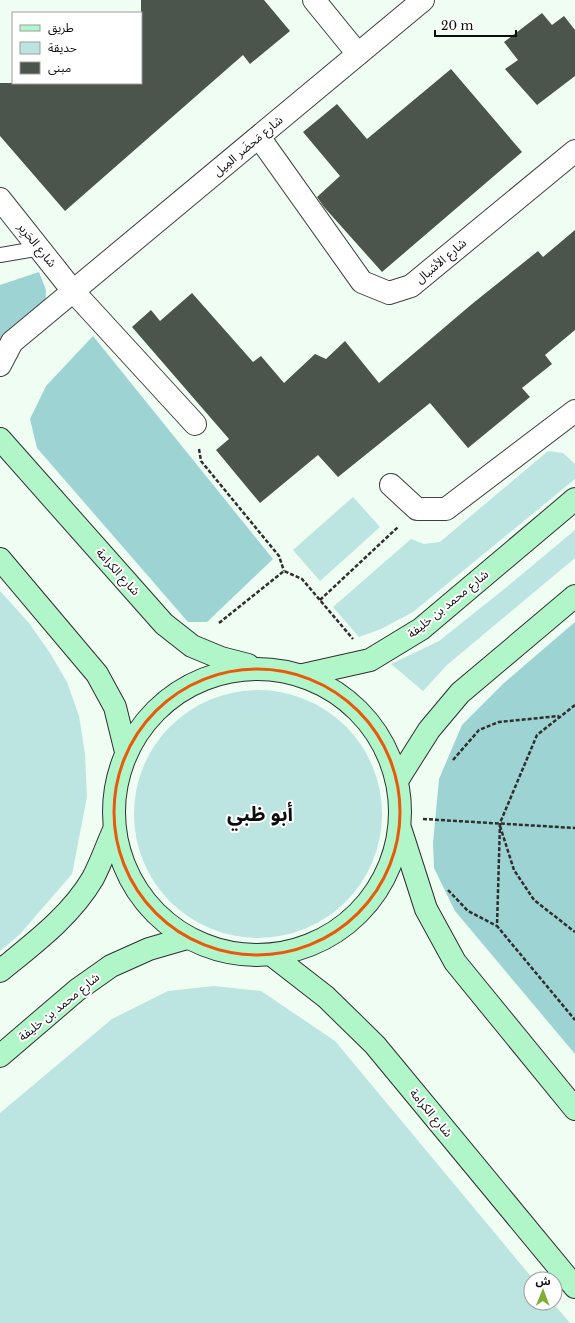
<svg xmlns="http://www.w3.org/2000/svg" width="575" height="1323" font-family="'Libre Baskerville','Noto Sans Arabic',serif">
<style>
.green{fill:#bce4e1}
.forest{fill:#9dd3d3}
.building{fill:#4c554b}
.lines{fill:none;stroke-linecap:round;stroke-linejoin:round}
.lane-casing{stroke:#404040;stroke-width:16}
.street-casing{stroke:#404040;stroke-width:24}
.secondary-casing{stroke:#2f2f2f;stroke-width:24}
.path{stroke:#2f2f2f;stroke-width:2.5;stroke-dasharray:4 2;stroke-linecap:butt}
.lane{stroke:#fff;stroke-width:14}
.street{stroke:#fff;stroke-width:22}
.secondary{stroke:#b1f6c9;stroke-width:22}
.marked{fill:none;stroke:#e8590c;stroke-width:3;stroke-linejoin:round}
.labels{text-anchor:middle;stroke-width:4;stroke-linejoin:round;paint-order:stroke}
.street-label{font-size:12px;fill:#0d0d0d;stroke:#fff}
.town-label{font-size:20px;font-weight:bold;fill:#0d0d0d;stroke:#fff}
</style>
<rect width="100%" height="100%" fill="#effdf3"/>
<g class="green">
<path d="M548,451L563,453L575,464V479L413,612L381,629L359,637L333,607L411,539L424,544L440,542Z"/>
<path d="M353,497L380,527L320,581L293,550Z"/>
<path d="M575,530V558L447,665L423,691L391,664L439,641L508,586Z"/>
<path d="M0,591L29,623L50,653L67,682L79,716L85,754L87,797L72,874L20,934L0,951Z"/>
<circle cx="258" cy="814" r="124"/>
<path d="M214,986L261,991L335,1041L533,1279H531V1303H553L570,1323H0V1113L112,1019L168,991Z"/>
</g>
<g class="forest">
<path d="M39,272L46,290L45,320L0,357V285Z"/>
<path d="M93,336L273,559L207,622H188L37,448L30,419L46,386Z"/>
<path d="M575,622V1054L455,911L434,868L433,843L439,779L462,725L504,683Z"/>
</g>
<g class="building">
<path d="M141,0H264L290,31L250,64L243,55L65,211L0,136V83H141Z"/>
<path d="M542,13L552,25L564,16L575,30V76L537,105L505,69L518,60L504,42Z"/>
<path d="M451,69L522,152L382,272L324,207L317,197L340,176L303,132L337,104L367,139Z"/>
<path d="M575,230V330L545,355L552,364L522,388L530,397L468,448L430,403L338,477L318,455L260,503L216,450L229,439L132,327L151,310L160,321L192,293L253,362L261,356L284,383L315,354L326,359L345,341L379,383L472,304L538,251L543,257Z"/>
</g>
<g class="lines">
<defs>
<path id="lane" d="M0,255L41,248"/>
<g id="street">
<path d="M314,0L358,54"/>
<path d="M259,137L362,282L389,293L411,286L575,151"/>
<path d="M0,199L73,291L195,424"/>
<path d="M0,365L12,342L423,0"/>
<path d="M391,485L417,509H446L575,411"/>
</g>
<g id="secondary">
<path d="M0,439L164,624L192,646L221,658L248,665"/>
<path d="M0,559L97,674L115,707L126,752"/>
<circle cx="257" cy="812" r="143"/>
<path d="M303,675L370,660L421,629L575,499"/>
<path d="M398,779L429,730L460,693L575,596"/>
<path d="M401,831L426,909L455,962L575,1109"/>
<path d="M272,955L326,997L375,1045L575,1287"/>
<path d="M0,971C33,944 71,916 93,878C101,863 107,845 114,830"/>
<path d="M0,1056L77,990L111,966L149,949L187,938"/>
</g>
</defs>
<use href="#lane" class="lane-casing"/>
<use href="#street" class="street-casing"/>
<use href="#secondary" class="secondary-casing"/>
<g class="path">
<path d="M199,449L201,461L279,556L284,571"/>
<path d="M320,600L398,527"/>
<path d="M219,623L284,571L302,579L353,639"/>
<path d="M575,705L537,735L500,823L497,926L575,1020"/>
<path d="M453,760L479,730L499,722L559,716"/>
<path d="M423,819L575,828"/>
<path d="M500,826L514,870L534,900L575,932"/>
<path d="M448,890L468,911L497,926"/>
</g>
<use href="#lane" class="lane"/>
<use href="#street" class="street"/>
<use href="#secondary" class="secondary"/>
</g>
<path class="marked" d="M114 812a143 143 0 1 1 286 0a143 143 0 1 1-286 0Z"/>
<g class="labels">
<g class="street-label">
<text transform="translate(248 146) rotate(-40)" y="4">شارع مَحضَر المِيل</text>
<text transform="translate(37 245) rotate(51)" y="4">شارع الحَرِير</text>
<text transform="translate(441 261) rotate(-40)" y="4">شارع الأشبال</text>
<text transform="translate(118 572) rotate(48)" y="4">شارع الكرامة</text>
<text transform="translate(448 604) rotate(-39)" y="4">شارع محمد بن خليفة</text>
<text transform="translate(59 1007) rotate(-39)" y="4">شارع محمد بن خليفة</text>
<text transform="translate(431 1113) rotate(50)" y="4">شارع الكرامة</text>
</g>
<g class="town-label">
<text x="260" y="821">أبو ظبي</text>
</g>
</g>
<rect x="12" y="12" width="130" height="72" fill="#ffffff" stroke="#9e9e9e"/>
<rect x="20" y="25" width="20" height="6" fill="#b1f6c9" stroke="#9e9e9e"/>
<text x="48" y="32" font-size="12" fill="#0d0d0d">طريق</text>
<rect x="20" y="42" width="20" height="12" fill="#bce4e1" stroke="#9e9e9e"/>
<text x="48" y="52" font-size="12" fill="#0d0d0d">حديقة</text>
<rect x="20" y="62" width="20" height="12" fill="#4c554b" stroke="#9e9e9e"/>
<text x="48" y="72" font-size="12" fill="#0d0d0d">مبنى</text>
<g transform="translate(543 1291) rotate(1)"><circle r="19" fill="#ffffff" stroke="#9e9e9e"/>
<path d="M0-3L7 15L0 10L-7 15Z" fill="#7eae34"/>
<text y="-6" font-size="11" font-weight="bold" text-anchor="middle" fill="#0d0d0d">ش</text>
</g>
<path d="M435 30v6h81v-6" fill="none" stroke="#0d0d0d" stroke-width="2"/>
<text x="441" y="30" font-size="12" fill="#0d0d0d" stroke="#ffffff" stroke-width="3" paint-order="stroke">20 m</text>
</svg>
